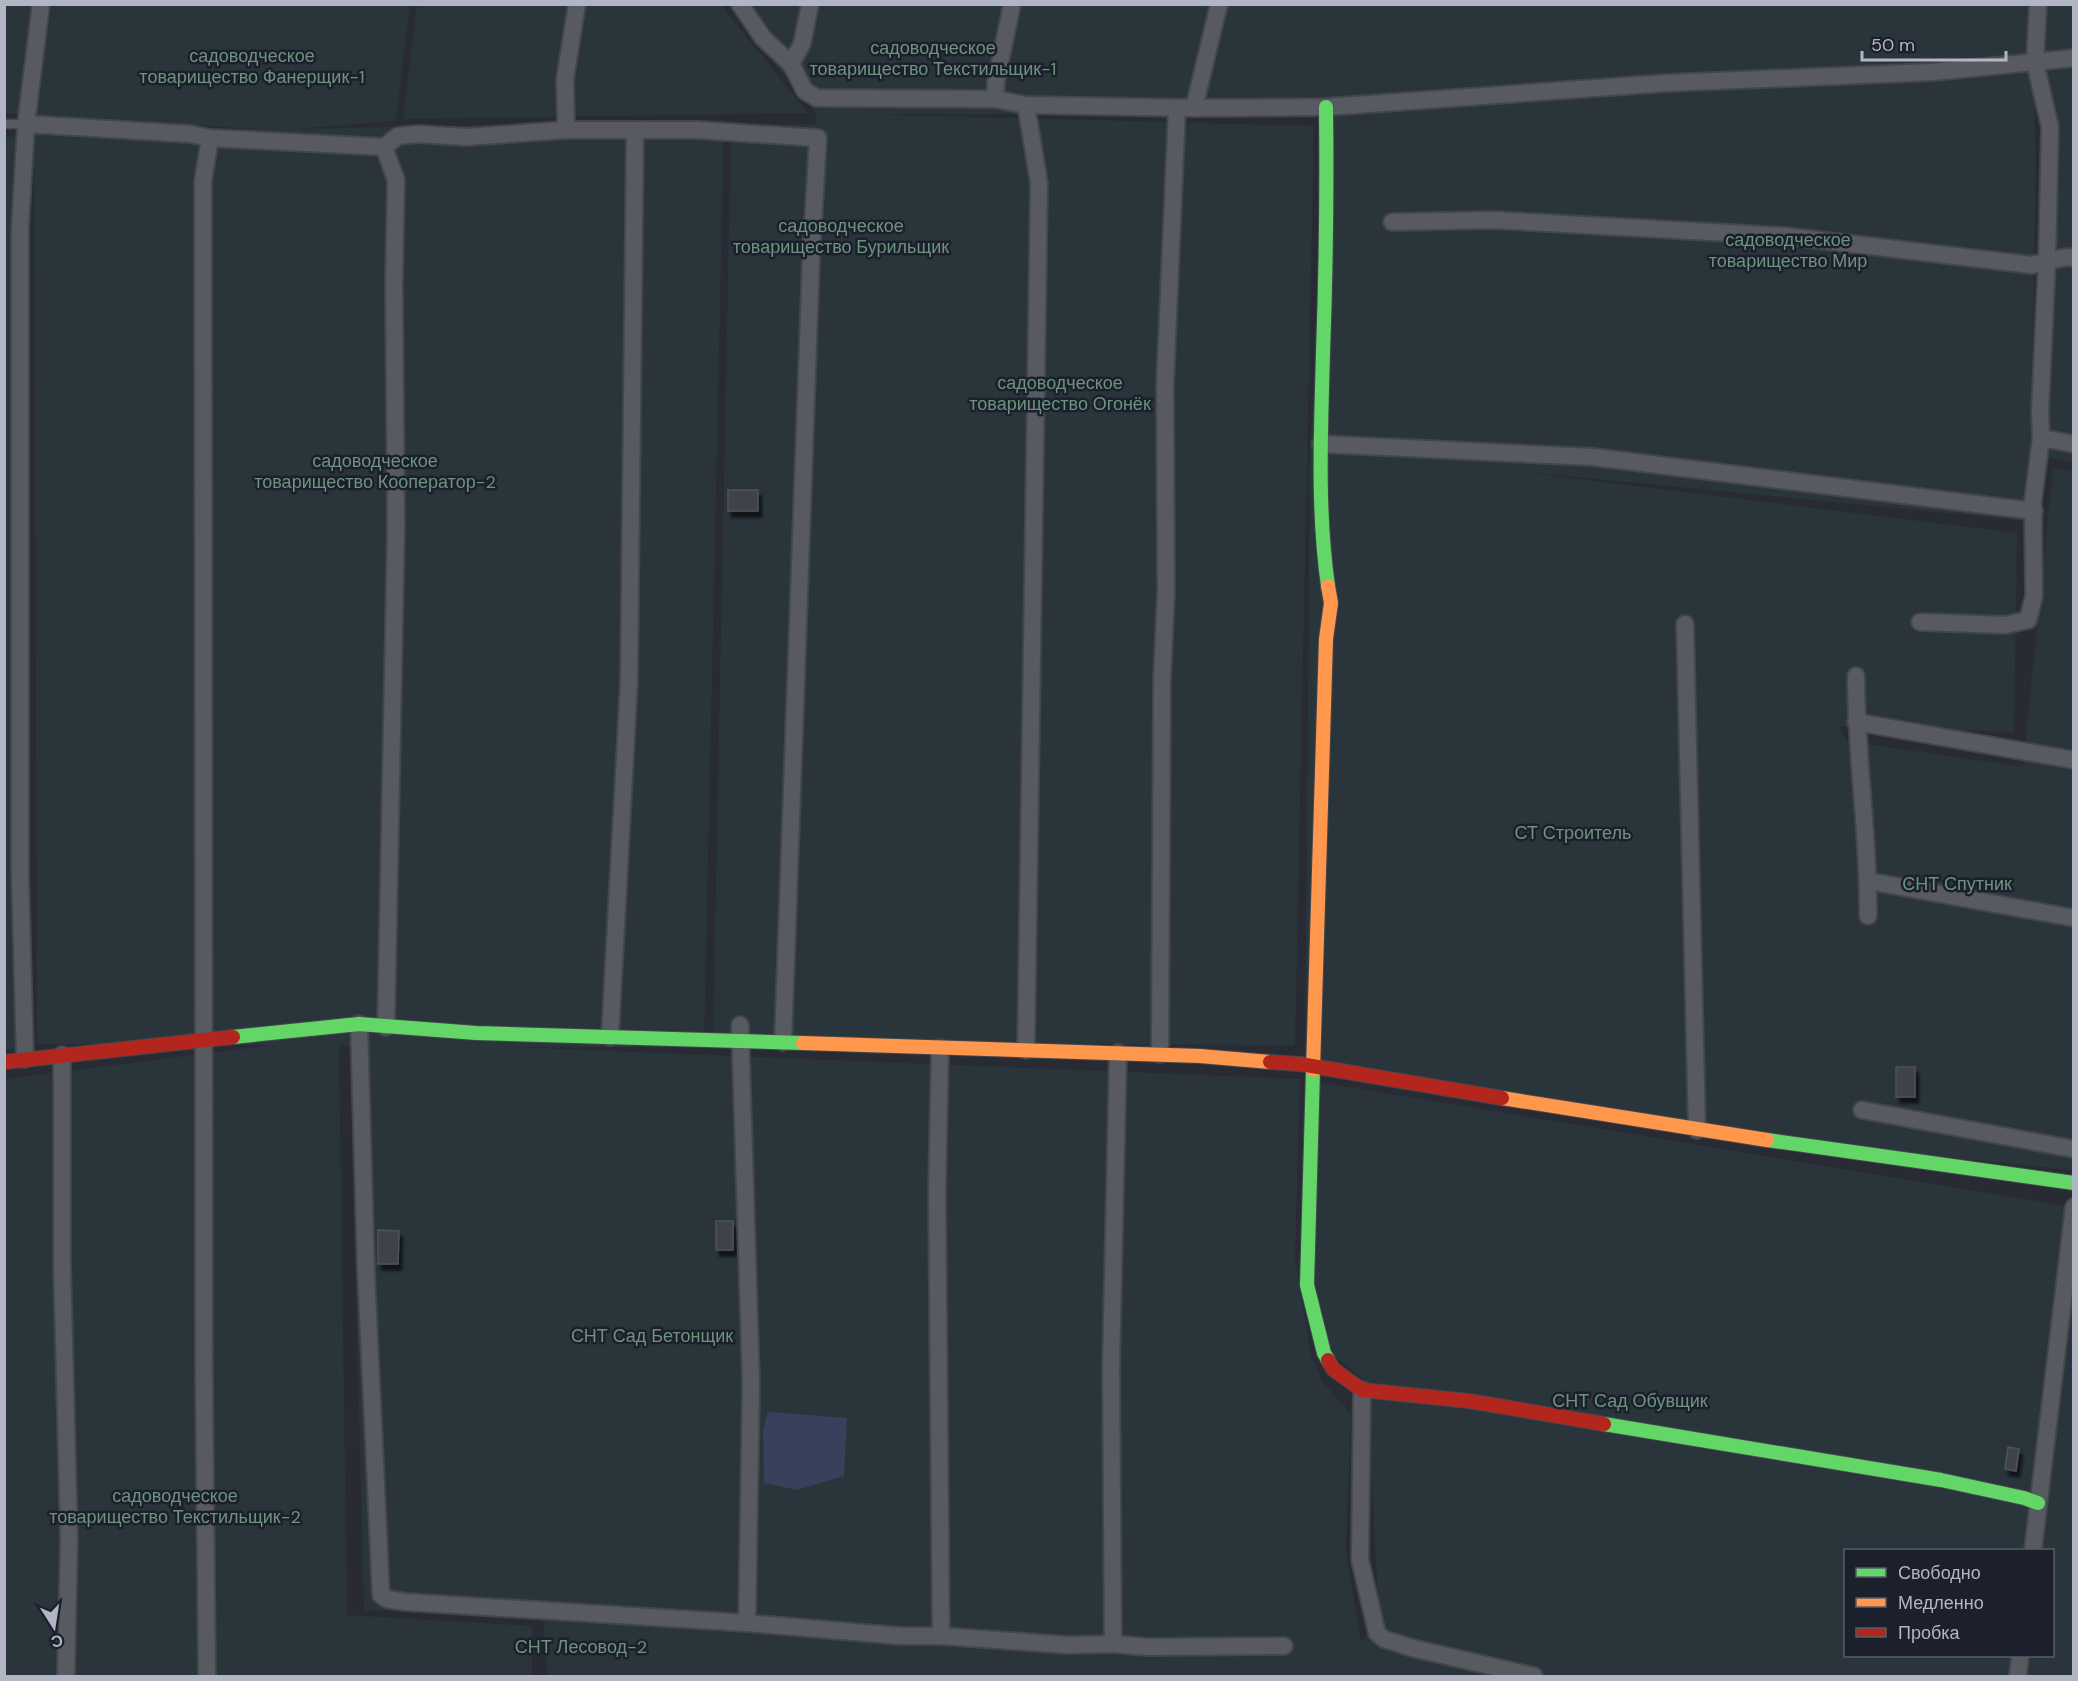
<svg xmlns="http://www.w3.org/2000/svg" width="2078" height="1681" font-family="'DM Sans',sans-serif">
<style>
.green{fill:#29353b}
.water{fill:#38405b}
.building{fill:#3f4249;stroke:#50525b;stroke-width:1.5;filter:url(#shadow)}
.lines{fill:none;stroke-linecap:round;stroke-linejoin:round}
.lane-casing{stroke:#44464c;stroke-width:11}
.street-casing{stroke:#44464c;stroke-width:20}
.fast-casing{stroke:#44464c;stroke-width:16}
.slow-casing{stroke:#44464c;stroke-width:16}
.jam-casing{stroke:#44464c;stroke-width:16}
.lane{stroke:#585a61;stroke-width:8}
.street{stroke:#585a61;stroke-width:16}
.fast{stroke:#63d668;stroke-width:14}
.slow{stroke:#ff974d;stroke-width:14}
.jam{stroke:#b3261e;stroke-width:14}
.labels{text-anchor:middle;stroke-width:5;stroke-linejoin:round;paint-order:stroke}
.park-label{font-size:18px;fill:#6c937d;stroke:#1c202d}
</style>
<defs>
<filter id="shadow"><feDropShadow dx="3.5" dy="6" stdDeviation="1.5" flood-color="#0009"/></filter>
</defs>
<rect width="100%" height="100%" fill="#282b33"/>
<g class="green">
<path d="M417,4L722,5L729,15L808,113L403,119Z"/>
<path d="M5,5H36L19,114L5,113Z"/>
<path d="M52,5H410L396,121L291,129L724,120L704,1047H511L1300,1079L1295,1259L1311,1356L1323,1382L1351,1414L1346,1551L1361,1643L1379,1617L1366,1381L1331,1353L1313,1296L1317,1082L2067,1206L2025,1550H1846V1656H2012L2009,1676H548L543,1615L364,1610L350,1046L339,1045L347,1615L532,1626V1676H5L4,1079L272,1045L37,1044L34,134L257,129L34,116Z"/>
<path d="M733,5H2032L2036,168L2029,521L1513,471L2017,533L2014,732L1838,727L1847,741L2023,767L2053,468L2073,472V1170L1844,1147L1305,1060L1310,446L1335,118L1192,103L1189,115L860,114L1314,126L1295,1045L798,1043L713,1031L731,125L816,124V113L741,23Z"/>
<path d="M2044,5H2073V57L2041,53Z"/>
<path d="M2041,57L2073,61V462L2044,457Z"/>
<path d="M4,136L16,137L15,1049L5,1050Z"/>
<path d="M2073,1270V1676H2025L2028,1656H2052V1550H2040Z"/>
</g>
<path class="water" d="M768,1412L847,1418L844,1476L797,1490L764,1483L763,1429Z"/>
<g class="building">
<rect x="728" y="490" width="30" height="21"/>
<rect x="1896" y="1067" width="19" height="30"/>
<rect x="716" y="1221" width="17" height="29"/>
<path d="M378,1230L399,1231L398,1264H378Z"/>
<path d="M2008,1447L2019,1449L2016,1471L2005,1469Z"/>
</g>
<g class="lines">
<defs>
<path id="lane" d="M4,124H26"/>
<g id="street">
<path d="M740,4L763,38L791,64L805,91L817,98L995,99L1026,105L1194,108L1326,107L1667,83L1933,72L2074,58"/>
<path d="M791,64L802,44L810,4"/>
<path d="M995,99L996,82L1012,4"/>
<path d="M1194,108L1219,4"/>
<path d="M26,124L190,134L210,138L384,147L398,136L418,134L466,137L566,130H698L818,138L811,259L783,1042"/>
<path d="M566,130L565,79L577,4"/>
<path d="M384,147L396,180L394,283L396,526L386,1027"/>
<path d="M1392,222L1493,220L1784,236L2032,265L2066,257L2074,258"/>
<path d="M2041,438L2074,444"/>
<path d="M1321,444L1593,457L2034,511"/>
<path d="M1920,622L2005,625L2028,620L2034,596L2033,501L2041,438L2040,411L2047,261L2050,127L2035,62L2038,4"/>
<path d="M1685,624L1697,1130"/>
<path d="M1856,676C1856,757 1869,836 1868,916"/>
<path d="M1856,722L2074,760"/>
<path d="M1868,881L2074,918"/>
<path d="M359,1024L366,1271L381,1595L386,1599L406,1602L747,1623L901,1636H941L1068,1645L1113,1644L1148,1647L1284,1646"/>
<path d="M740,1025L751,1383L747,1623"/>
<path d="M610,1037L629,681L635,131"/>
<path d="M940,1048L937,1192L941,1636"/>
<path d="M1026,1050L1039,183L1026,105"/>
<path d="M1160,1054L1162,680L1166,592L1165,385L1177,108"/>
<path d="M62,1055V1262L69,1539L66,1676"/>
<path d="M25,1059L20,874V228L26,124L41,4"/>
<path d="M1862,1110L2074,1149"/>
<path d="M1362,1390L1360,1560L1377,1633L1384,1639L1412,1648L1534,1676"/>
<path d="M2033,1550L2074,1207"/>
<path d="M1113,1644L1111,1367L1118,1053"/>
<path d="M207,1676L204,1380L203,181L210,138"/>
<path d="M2018,1676L2020,1656"/>
</g>
<g id="fast">
<path d="M1326,107C1327,189 1326,271 1323,353C1321,431 1317,509 1328,586"/>
<path d="M233,1037L359,1024L476,1033L803,1043"/>
<path d="M1313,1070L1307,1285L1324,1353L1328,1360"/>
<path d="M1767,1140L2074,1183"/>
<path d="M1604,1424L1941,1480L2024,1498L2038,1503"/>
</g>
<g id="slow">
<path d="M803,1043L1200,1056L1270,1062"/>
<path d="M1313,1070L1326,639L1331,603L1328,586"/>
<path d="M1502,1098L1767,1140"/>
</g>
<g id="jam">
<path d="M4,1062L233,1037"/>
<path d="M1270,1062L1300,1064L1502,1098"/>
<path d="M1328,1360L1333,1369L1362,1390L1469,1401L1604,1424"/>
</g>
</defs>
<use href="#lane" class="lane-casing"/>
<use href="#street" class="street-casing"/>
<use href="#fast" class="fast-casing"/>
<use href="#slow" class="slow-casing"/>
<use href="#jam" class="jam-casing"/>
<use href="#lane" class="lane"/>
<use href="#street" class="street"/>
<use href="#fast" class="fast"/>
<use href="#slow" class="slow"/>
<use href="#jam" class="jam"/>
</g>
<g class="labels">
<g class="park-label">
<text x="933" y="54">садоводческое<tspan x="933" dy="21">товарищество Текстильщик-1</tspan></text>
<text x="252" y="62">садоводческое<tspan x="252" dy="21">товарищество Фанерщик-1</tspan></text>
<text x="841" y="232">садоводческое<tspan x="841" dy="21">товарищество Бурильщик</tspan></text>
<text x="1788" y="246">садоводческое<tspan x="1788" dy="21">товарищество Мир</tspan></text>
<text x="1060" y="389">садоводческое<tspan x="1060" dy="21">товарищество Огонёк</tspan></text>
<text x="375" y="467">садоводческое<tspan x="375" dy="21">товарищество Кооператор-2</tspan></text>
<text x="1573" y="839">СТ Строитель</text>
<text x="1957" y="890">СНТ Спутник</text>
<text x="652" y="1342">СНТ Сад Бетонщик</text>
<text x="1630" y="1407">СНТ Сад Обувщик</text>
<text x="175" y="1502">садоводческое<tspan x="175" dy="21">товарищество Текстильщик-2</tspan></text>
<text x="581" y="1653">СНТ Лесовод-2</text>
</g>
</g>
<rect width="2078" height="1681" fill="none" stroke="#b2b5c4" stroke-width="12"/>
<rect x="1844" y="1549" width="210" height="108" fill="#1c202d" stroke="#585c69" stroke-width="1.5"/>
<rect x="1856" y="1568" width="30" height="9" fill="#63d668" stroke="#585c69" stroke-width="1.5"/>
<text x="1898" y="1579" font-size="18" fill="#b2b5c4">Свободно</text>
<rect x="1856" y="1598" width="30" height="9" fill="#ff974d" stroke="#585c69" stroke-width="1.5"/>
<text x="1898" y="1609" font-size="18" fill="#b2b5c4">Медленно</text>
<rect x="1856" y="1628" width="30" height="9" fill="#b3261e" stroke="#585c69" stroke-width="1.5"/>
<text x="1898" y="1639" font-size="18" fill="#b2b5c4">Пробка</text>
<g transform="translate(54 1627) rotate(168)" stroke="#1c202d" stroke-width="4.5" paint-order="stroke">
<path d="M0-4.5L10 22L0 15L-10 22Z" fill="#b2b5c4"/>
<text y="-9" font-size="16" font-weight="bold" text-anchor="middle" fill="#b2b5c4">С</text>
</g>
<path d="M1862 51v9h144v-9" fill="none" stroke="#b2b5c4" stroke-width="3"/>
<text x="1871" y="51" font-size="18" fill="#b2b5c4" stroke="#1c202d" stroke-width="4.5" paint-order="stroke">50 m</text>
</svg>
